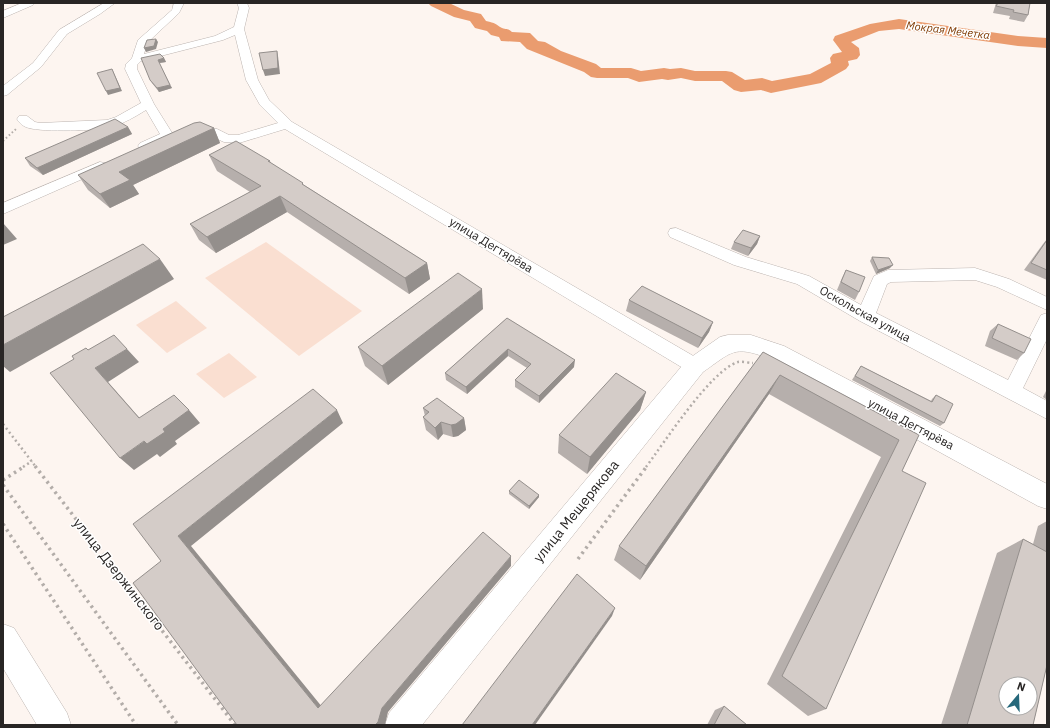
<svg xmlns="http://www.w3.org/2000/svg" width="1050" height="728" font-family="'IBM Plex Sans',sans-serif">
<style>
.green{fill:#fadfd1}
.lines{fill:none;stroke-linecap:round;stroke-linejoin:round}
.river{fill:#ea9c6f;fill-rule:evenodd}
.minor-casing{stroke:#bcb4b0;stroke-width:1}
.tertiary-casing{stroke:#bcb4b0;stroke-width:1}
.path-far2{stroke:#b3ada9;stroke-width:2;stroke-dasharray:1.5 2.5;stroke-linecap:butt}
.path-far1{stroke:#b3ada9;stroke-width:2.5;stroke-dasharray:2 3;stroke-linecap:butt}
.path{stroke:#b3ada9;stroke-width:3.5;stroke-dasharray:2.5 4;stroke-linecap:butt}
.minor{fill:#fff;fill-rule:evenodd}
.tertiary{fill:#fff;fill-rule:evenodd}
.wall{fill:#b6afac}
.shaded-wall{fill:#948f8c}
.building{fill:#d4ccc8;stroke:#948f8c;fill-rule:evenodd}
.labels{text-anchor:middle;stroke-width:3;stroke-linejoin:round;paint-order:stroke}
.far-water-label{font-size:11px;font-style:italic;fill:#7e3800;stroke:#fff}
.street-label{font-size:12px;fill:#282524;stroke:#fff}
.near-street-label{font-size:14px;fill:#282524;stroke:#fff}
</style>
<rect width="100%" height="100%" fill="#fdf5f0"/>
<g class="green">
<path d="M266,242L362,311L299,356L205,278Z"/>
<path d="M176,301L207,328L167,353L136,325Z"/>
<path d="M229,353L257,377L224,398L196,374Z"/>
</g>
<g class="lines">
<path class="river" d="M428,3H449L464,10L481,14L486,21C496,23 495,24 502,28C507,30 508,28 512,32L530,33L538,41L545,42L561,51L596,64L601,68H631L641,71L664,68L670,69L681,68L695,71H726L732,72L745,80L762,78L772,81L810,74L831,63L830,58L833,54L842,52L833,40L835,36L870,24L899,19L1018,36L1047,38V48L1018,46L899,29L879,31L851,42L859,48L860,55L857,59L848,61L849,65L846,69L821,83L771,93L761,90L741,92L734,90L722,81H695L681,78L668,80L662,79L639,82L628,78H597L591,77L584,72L527,49L520,42L501,41L499,37L491,35L487,31L475,28L470,21L454,17L431,6Z"/>
<defs>
<g id="minor">
<path d="M22,3H35L33,5L3,18V11Z"/>
<path d="M104,3H115L100,14L67,34L41,67L7,95L3,96V86L33,63L59,30Z"/>
<path d="M174,3H184L179,13L147,43L144,54L215,36L234,27L239,8L237,3H247L249,8L244,29L258,80L269,100L292,122L702,361L705,366L702,371L695,374L688,371L285,129L239,143L224,142L208,135L192,137L187,136L186,133L187,130L206,127L217,129L229,135H238L278,123L260,105L246,80L235,35L223,40L141,61L137,65V69L154,104L174,136L172,139L150,149H140L138,146L140,143L160,134L146,110C135,117 124,123 112,127C99,131 42,132 29,128C24,127 19,123 17,119L19,116H27L35,122L40,123L107,120L116,117L141,103L125,69L126,64L132,58L138,40L172,10Z"/>
<path d="M100,162L105,163L107,166L105,169L3,214V203Z"/>
<path d="M676,228L746,257L809,276L861,305L874,276L888,270L975,268L1009,279L1047,297V310L997,287L975,280L891,282L887,284L876,313L1008,380L1041,315L1047,313V339L1023,388L1047,401V419L860,321L797,284L734,265L670,237L668,233L670,229Z"/>
</g>
<g id="tertiary">
<path d="M728,335H751L784,346L1047,484V509L1038,506L768,358C733,345 732,352 703,372L422,725H385L389,713L687,360L720,337Z"/>
<path d="M3,624L14,628L67,713L71,725H37L3,668Z"/>
</g>
</defs>
<use href="#minor" class="minor-casing"/>
<use href="#tertiary" class="tertiary-casing"/>
<path class="path-far2" d="M3,141L16,129"/>
<g class="path-far1">
<path d="M3,424L36,467"/>
<path d="M23,467L32,461"/>
<path d="M646,467C664,443 711,370 738,362C742,361 749,363 753,363"/>
</g>
<g class="path">
<path d="M35,466L235,725"/>
<path d="M3,480L25,466"/>
<path d="M3,485L178,725"/>
<path d="M3,524L136,725"/>
<path d="M578,559L647,466"/>
</g>
<use href="#minor" class="minor"/>
<use href="#tertiary" class="tertiary"/>
</g>
<g class="wall">
<path d="M996,3H1030L1028,15L1024,22L1009,19L1010,16L993,13Z"/>
<path d="M141,58H164L166,62L159,63L172,88L159,92L152,83Z"/>
<path d="M128,127L132,134L43,175L30,166L25,158Z"/>
<path d="M214,128L220,143L133,185L139,194L110,208L88,190L78,175Z"/>
<path d="M209,155L270,161L271,163L304,185L427,263L430,279L409,294L287,212L216,253L199,240L190,224L250,192L217,171Z"/>
<path d="M760,236L757,244L748,256L731,249L734,242Z"/>
<path d="M1047,239V280L1024,270L1043,244Z"/>
<path d="M872,257L890,268L876,274L870,261Z"/>
<path d="M846,270L859,292L855,300L837,290L842,278Z"/>
<path d="M629,300L713,322L709,332L698,348L626,311Z"/>
<path d="M483,309L388,385L365,366L358,347Z"/>
<path d="M507,318L574,367L539,403L515,387V380L527,368L508,356L467,394L446,380L445,373Z"/>
<path d="M998,324L1024,353L1017,360L985,346L990,331Z"/>
<path d="M763,352L919,435L902,471L826,709L808,716L767,684L881,457L769,394L640,580L614,560L619,546Z"/>
<path d="M861,366L931,401L932,399L936,395L944,423L940,426L852,380Z"/>
<path d="M1047,389V400L1043,397Z"/>
<path d="M646,392L640,410L587,474L558,453L559,435Z"/>
<path d="M423,408L464,418L466,430L458,436L453,437L443,434L438,440L426,430L423,417L425,416Z"/>
<path d="M509,491L539,497L529,509L509,494Z"/>
<path d="M1047,521V665L1033,725H941L997,553L1023,539L1033,544L1038,526Z"/>
<path d="M724,706L747,725H707L715,710Z"/>
</g>
<g class="shaded-wall">
<path d="M156,39L158,42L156,49L146,52L144,48Z"/>
<path d="M277,51L278,56L280,74L265,76L263,70Z"/>
<path d="M164,58L166,62L159,63L158,60Z"/>
<path d="M112,69L122,91L108,95L106,91Z"/>
<path d="M170,85L172,88L159,92L157,88Z"/>
<path d="M128,127L132,134L43,175L37,168Z"/>
<path d="M214,128L220,143L133,185L139,194L110,208L100,194L119,172Z"/>
<path d="M280,196L287,212L216,253L207,237Z"/>
<path d="M3,223L17,239L3,245Z"/>
<path d="M760,236L757,244L748,256L751,248Z"/>
<path d="M160,259L174,279L10,372L3,366V345Z"/>
<path d="M427,263L430,279L409,294L405,278Z"/>
<path d="M893,265L890,268L876,274L878,270Z"/>
<path d="M482,289L483,309L388,385L382,366Z"/>
<path d="M713,322L709,332L698,348L702,338Z"/>
<path d="M127,349L139,362L108,382L151,431L139,418L95,368Z"/>
<path d="M508,349V356L467,394L466,387Z"/>
<path d="M575,360L574,367L539,403V396Z"/>
<path d="M780,375L769,394L640,580L646,566Z"/>
<path d="M646,392L640,410L587,474L590,457Z"/>
<path d="M189,410L200,423L175,441L177,444L160,457L157,454L134,470L120,458Z"/>
<path d="M337,410L343,423L191,546L327,713L318,708L178,536Z"/>
<path d="M464,418L466,430L458,436L453,437L451,425Z"/>
<path d="M441,422L443,434L438,440L435,428Z"/>
<path d="M539,495V497L529,509V506Z"/>
<path d="M511,556V566L388,712L385,725H375L382,708Z"/>
<path d="M615,608L612,616L535,725H532Z"/>
</g>
<g class="building">
<path d="M998,3H1030L1028,15L1013,12L1014,10L996,6Z"/>
<path d="M156,39L154,46L144,48L147,40Z"/>
<path d="M277,51L278,68L263,70L259,53Z"/>
<path d="M160,54L164,58L158,60L170,85L157,88L150,80L141,58Z"/>
<path d="M112,69L120,88L106,91L97,73Z"/>
<path d="M115,119L128,127L37,168L25,158Z"/>
<path d="M200,122L214,128L119,172L130,180L100,194L78,175L194,123Z"/>
<path d="M236,141L270,161H268L303,183L302,184L427,263L405,278L280,196L207,237L190,224L261,186L209,155Z"/>
<path d="M743,230L760,236L751,248L734,242Z"/>
<path d="M1047,240V270L1031,263Z"/>
<path d="M143,244L160,259L3,345V317Z"/>
<path d="M872,257L889,258L893,265L878,270Z"/>
<path d="M846,270L865,277L859,292L841,282Z"/>
<path d="M458,273L482,289L382,366L358,347Z"/>
<path d="M642,286L713,322L702,338L629,300Z"/>
<path d="M507,318L575,360L539,396L515,380L531,364L508,349L466,387L445,373Z"/>
<path d="M998,324L1031,339L1024,353L992,338Z"/>
<path d="M114,335L127,349L95,368L139,418L174,395L189,410L163,429L165,432L147,444L144,441L120,458L50,373L74,359L72,356L86,348L88,350Z"/>
<path d="M763,352L919,435L902,471L926,483L826,709L782,676L899,440L780,375L646,566L619,546Z"/>
<path d="M861,366L932,402L936,395L953,404L944,423L855,376Z"/>
<path d="M616,373L646,392L590,457L559,435Z"/>
<path d="M313,389L337,410L178,536L318,708L483,532L511,556L382,708L378,722L375,725H237L133,583L161,561L133,524Z"/>
<path d="M437,398L464,418L456,424L451,425L441,422L435,428L423,417L429,412L423,408Z"/>
<path d="M519,480L539,495L529,506L509,491Z"/>
<path d="M1023,539L1047,552V665L1033,725H967ZM1006,684H1030V708H1006Z"/>
<path d="M577,574L615,608L532,725H462Z"/>
<path d="M724,706L747,725H714Z"/>
</g>
<g class="labels">
<g class="far-water-label">
<text transform="translate(948 30) rotate(7)" y="4">Мокрая Мечетка</text>
</g>
<g class="street-label">
<text transform="translate(491 245) rotate(31)" y="4">улица Дегтярёва</text>
<text transform="translate(865 314) rotate(29)" y="4">Оскольская улица</text>
<text transform="translate(911 424) rotate(28)" y="4">улица Дегтярёва</text>
</g>
<g class="near-street-label">
<text transform="translate(576 511) rotate(-51)" y="5">улица Мещерякова</text>
<text transform="translate(119 574) rotate(52)" y="5">улица Дзержинского</text>
</g>
</g>
<rect width="1050" height="728" fill="none" stroke="#282524" stroke-width="8"/>
<g transform="translate(1018 696) rotate(19)"><circle r="19" fill="#ffffff" stroke="#a9a8a7"/>
<path d="M0-3L7 15L0 10L-7 15Z" fill="#26687b"/>
<text y="-6" font-size="11" font-weight="bold" text-anchor="middle" fill="#282524">N</text>
</g>
</svg>
